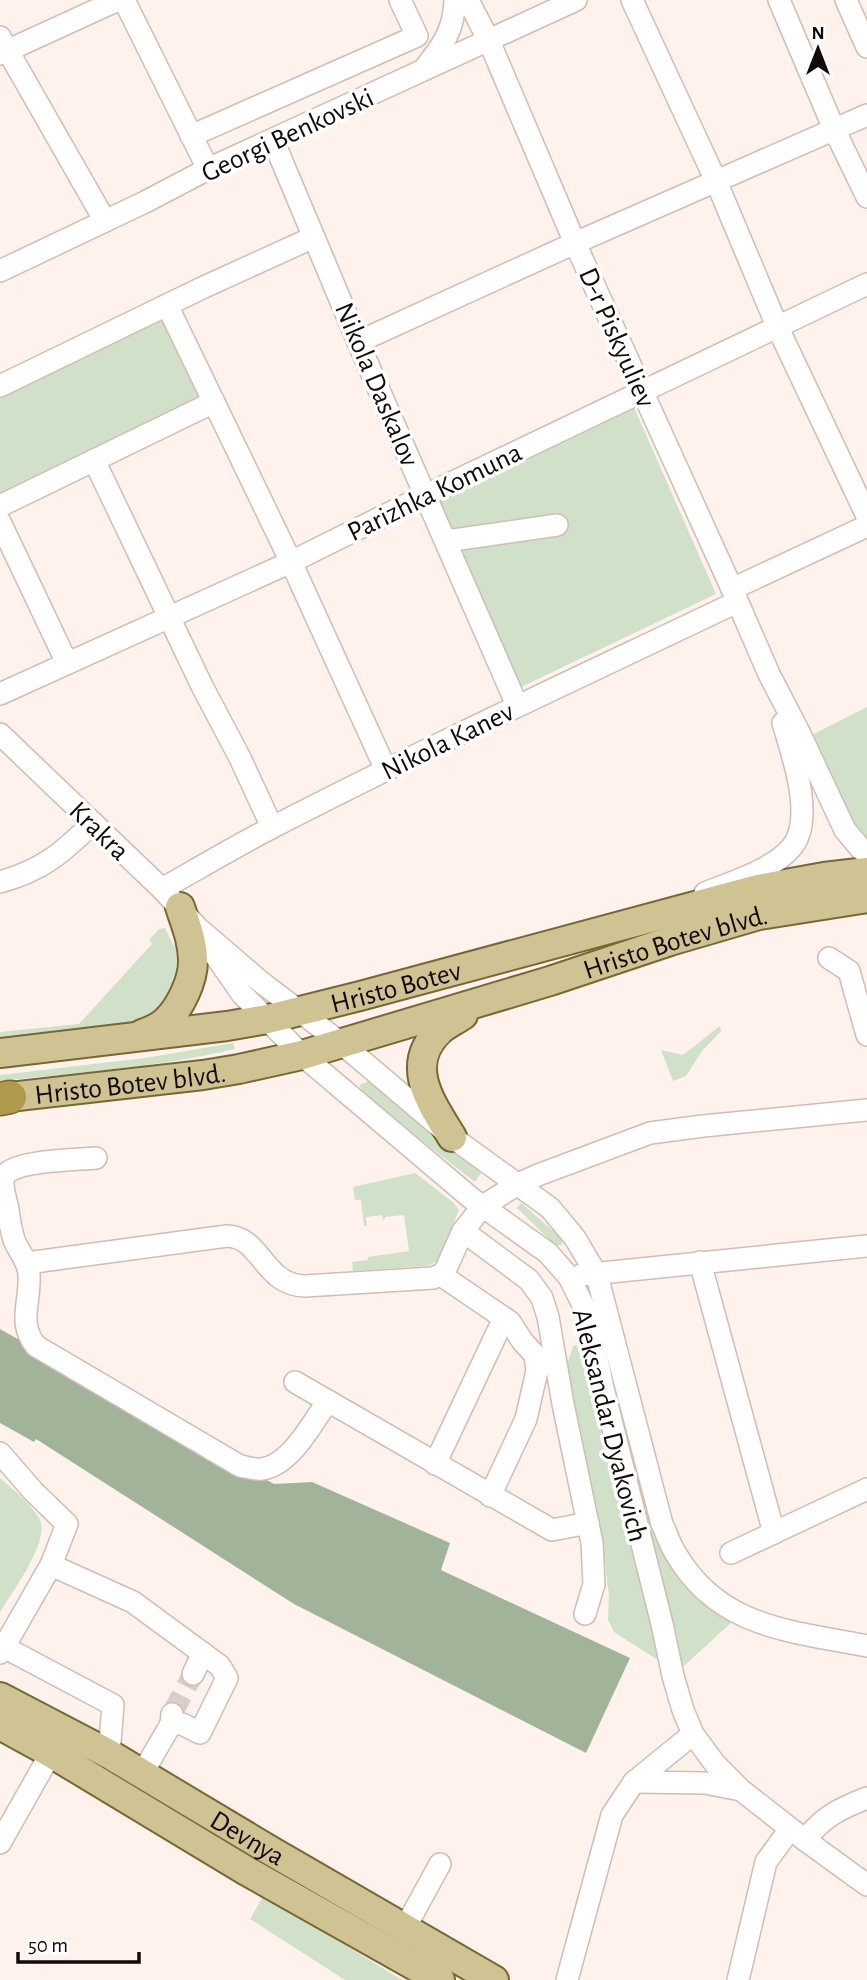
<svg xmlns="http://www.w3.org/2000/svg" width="867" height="1980" font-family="'Alegreya Sans',sans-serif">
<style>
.green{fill:#d0e0c9}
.forest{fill:#a1b49a}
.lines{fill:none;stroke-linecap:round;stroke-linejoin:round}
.minor-tunnel{stroke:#dbceca;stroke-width:21;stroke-dasharray:21 10;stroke-linecap:butt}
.minor-casing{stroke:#d2bcb4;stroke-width:24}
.major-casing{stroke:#786734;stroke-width:32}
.highway-casing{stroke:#786734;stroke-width:35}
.minor{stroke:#fff;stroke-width:21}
.major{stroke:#cfc293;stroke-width:28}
.highway{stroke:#af994b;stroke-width:32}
.labels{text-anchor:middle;stroke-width:7;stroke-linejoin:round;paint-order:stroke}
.street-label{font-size:28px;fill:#110a08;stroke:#fff}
</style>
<rect width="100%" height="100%" fill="#fff1ec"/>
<g class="green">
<path d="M165,310L207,400L0,501V390Z"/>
<path d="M633,405L716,594L517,689L436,500Z"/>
<path d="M867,707V843L857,835L810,736Z"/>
<path d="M165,928L177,952L176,968L167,1000L155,1015L132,1024L0,1039V1032L79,1024L152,944L149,940L159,929Z"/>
<path d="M720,1026L721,1031L702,1051L686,1076L673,1081L661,1050L683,1055Z"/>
<path d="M233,1043L235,1049C159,1067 78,1073 0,1081V1075L145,1058Z"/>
<path d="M369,1081L481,1173L475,1182L376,1105L365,1095L359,1085Z"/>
<path d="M415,1173L454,1203L459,1210L439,1259L432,1264L427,1266L353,1271L352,1262L368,1260V1257L409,1251L404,1215L385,1217V1219L383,1220L382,1215L366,1217L367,1226H364L361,1200H355L353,1187Z"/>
<path d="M521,1203L558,1235L562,1241V1245H555L517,1208Z"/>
<path d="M576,1345L582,1354L659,1654L656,1659L614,1632L608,1620L609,1596L605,1562L593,1507L583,1477L571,1383L566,1368L573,1346Z"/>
<path d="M620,1398L662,1524L734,1620L673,1676Z"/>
<path d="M0,1478C13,1490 30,1502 39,1518C52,1539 12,1592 0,1612Z"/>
<path d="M264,1895L402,1980H345L250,1919Z"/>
</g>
<path class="forest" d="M0,1329L274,1484L312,1482L450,1543L441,1570L630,1658L586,1753L294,1604L36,1439L34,1442L0,1423Z"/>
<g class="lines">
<path class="minor-tunnel" d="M172,1714L193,1674"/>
<defs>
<g id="minor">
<path d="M124,0L208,169"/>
<path d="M468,0L489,41L575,243L732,589L769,674L799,732L845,830L861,849L867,852"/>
<path d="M632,0L716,181L777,326L867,516"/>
<path d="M779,0L834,129L867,197"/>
<path d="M846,0L867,47"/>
<path d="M0,37L105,221"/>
<path d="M0,54L118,0"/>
<path d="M425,68C443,45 454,30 455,0"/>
<path d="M191,136L417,36L400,0"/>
<path d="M273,140L358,342L517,705"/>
<path d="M0,271L145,202L208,169L576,0"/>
<path d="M167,305L291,562L386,770"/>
<path d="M358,342L575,243L867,115"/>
<path d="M0,386L202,288L314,237"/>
<path d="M94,460L202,686L240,758L272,827"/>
<path d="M0,506L214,402"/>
<path d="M0,522L67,663"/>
<path d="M446,541L557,525"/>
<path d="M732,589L867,526"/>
<path d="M0,694L291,562L426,495L867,284"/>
<path d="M0,734L162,889L198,928L261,982L341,1043L452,1137L550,1208L575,1238L595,1272L600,1287L662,1524C667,1534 670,1545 676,1554C719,1628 791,1631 867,1646"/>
<path d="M0,882C43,870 62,853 93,823"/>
<path d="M162,889C199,868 236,846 273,827C426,748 582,676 737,602"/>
<path d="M705,893C732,882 772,870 791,848C816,820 792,754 783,723"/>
<path d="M210,948L242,994L302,1055L471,1198L548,1253L569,1277L586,1311L590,1323L603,1388L662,1624L673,1676L683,1710L693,1734L715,1764L741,1790L805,1840L867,1885"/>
<path d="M829,958L849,971L867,1035"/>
<path d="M96,1158C78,1160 10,1160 4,1177C1,1186 6,1200 8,1209C9,1219 11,1230 14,1240C19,1252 28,1261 29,1274C31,1301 17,1323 36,1346L240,1466C247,1467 255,1470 262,1469C291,1465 312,1423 328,1401"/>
<path d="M463,1231L529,1280L542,1298L548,1317L563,1404L592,1543L594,1584L585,1614"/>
<path d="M700,1262L774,1533"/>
<path d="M27,1263L227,1236C262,1237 263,1285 305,1286L433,1278L444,1273L463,1231L483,1206L518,1184L538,1175L650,1133L703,1126L867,1110"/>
<path d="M441,1275L510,1322L523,1342L535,1355L537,1371L526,1419L490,1496"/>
<path d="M581,1275L867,1246"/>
<path d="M295,1382L552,1530L588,1523"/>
<path d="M0,1453L33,1491L67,1524L51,1565L4,1647"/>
<path d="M435,1464L504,1318"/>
<path d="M731,1553L867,1489"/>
<path d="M51,1565L133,1602L220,1666L227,1678L200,1733L182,1724H171"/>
<path d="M0,1653L4,1647L113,1705L109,1754"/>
<path d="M193,1674L203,1653"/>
<path d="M142,1774L171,1724L172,1714"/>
<path d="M634,1782L705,1783L741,1790"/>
<path d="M805,1840C824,1816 839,1809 867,1798"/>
<path d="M0,1843L51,1753"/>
<path d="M405,1928L440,1864"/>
<path d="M567,1980L612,1815L634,1782L693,1734"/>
<path d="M738,1980L766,1862L790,1829"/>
</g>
<g id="major">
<path d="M142,1034C150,1031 159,1028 166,1021C180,1008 193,981 193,961C193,942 186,925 180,907"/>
<path id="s1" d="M0,1053L227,1026L268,1019L360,996L758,889L824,877L867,872"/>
<path id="s2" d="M0,1098L203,1075L239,1069L302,1055L550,981L670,941L759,915L867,898"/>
<path d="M452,1137C431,1103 403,1065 440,1030C447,1024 456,1020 463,1015"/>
<path id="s3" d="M0,1697L109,1754L271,1851L494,1980"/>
<path d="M0,1725L51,1753L245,1870L440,1980"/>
</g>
<path id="highway" d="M0,1099L10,1097"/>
</defs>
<use href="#minor" class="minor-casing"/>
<use href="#major" class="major-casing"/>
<use href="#highway" class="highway-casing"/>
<use href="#minor" class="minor"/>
<use href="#major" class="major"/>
<use href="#highway" class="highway"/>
</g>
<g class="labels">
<g class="street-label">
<text transform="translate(287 134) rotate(-25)" y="10">Georgi Benkovski</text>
<text transform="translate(618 337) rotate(66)" y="10">D-r Piskyuliev</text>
<text transform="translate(378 384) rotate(67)" y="10">Nikola Daskalov</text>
<text transform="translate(434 491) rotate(-26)" y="10">Parizhka Komuna</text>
<text transform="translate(447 740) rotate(-26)" y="10">Nikola Kanev</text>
<text transform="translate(100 830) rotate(44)" y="10">Krakra</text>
<text dy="10" stroke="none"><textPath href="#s2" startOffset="696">Hristo Botev blvd.</textPath></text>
<text dy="10" stroke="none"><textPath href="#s1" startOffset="402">Hristo Botev</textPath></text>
<text dy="10" stroke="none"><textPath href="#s2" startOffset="131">Hristo Botev blvd.</textPath></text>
<text transform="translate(611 1425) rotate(76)" y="10">Aleksandar Dyakovich</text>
<text dy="10" stroke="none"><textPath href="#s3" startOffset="285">Devnya</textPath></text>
</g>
</g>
<g transform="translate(818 49)" stroke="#ffffff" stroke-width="5" paint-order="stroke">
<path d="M0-5L12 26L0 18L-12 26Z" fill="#110a08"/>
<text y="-10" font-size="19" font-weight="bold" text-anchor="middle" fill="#110a08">N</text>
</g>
<path d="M18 1952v10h121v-10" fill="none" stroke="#110a08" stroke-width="3.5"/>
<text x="28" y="1952" font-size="21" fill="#110a08" stroke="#ffffff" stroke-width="5" paint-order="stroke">50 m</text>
</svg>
